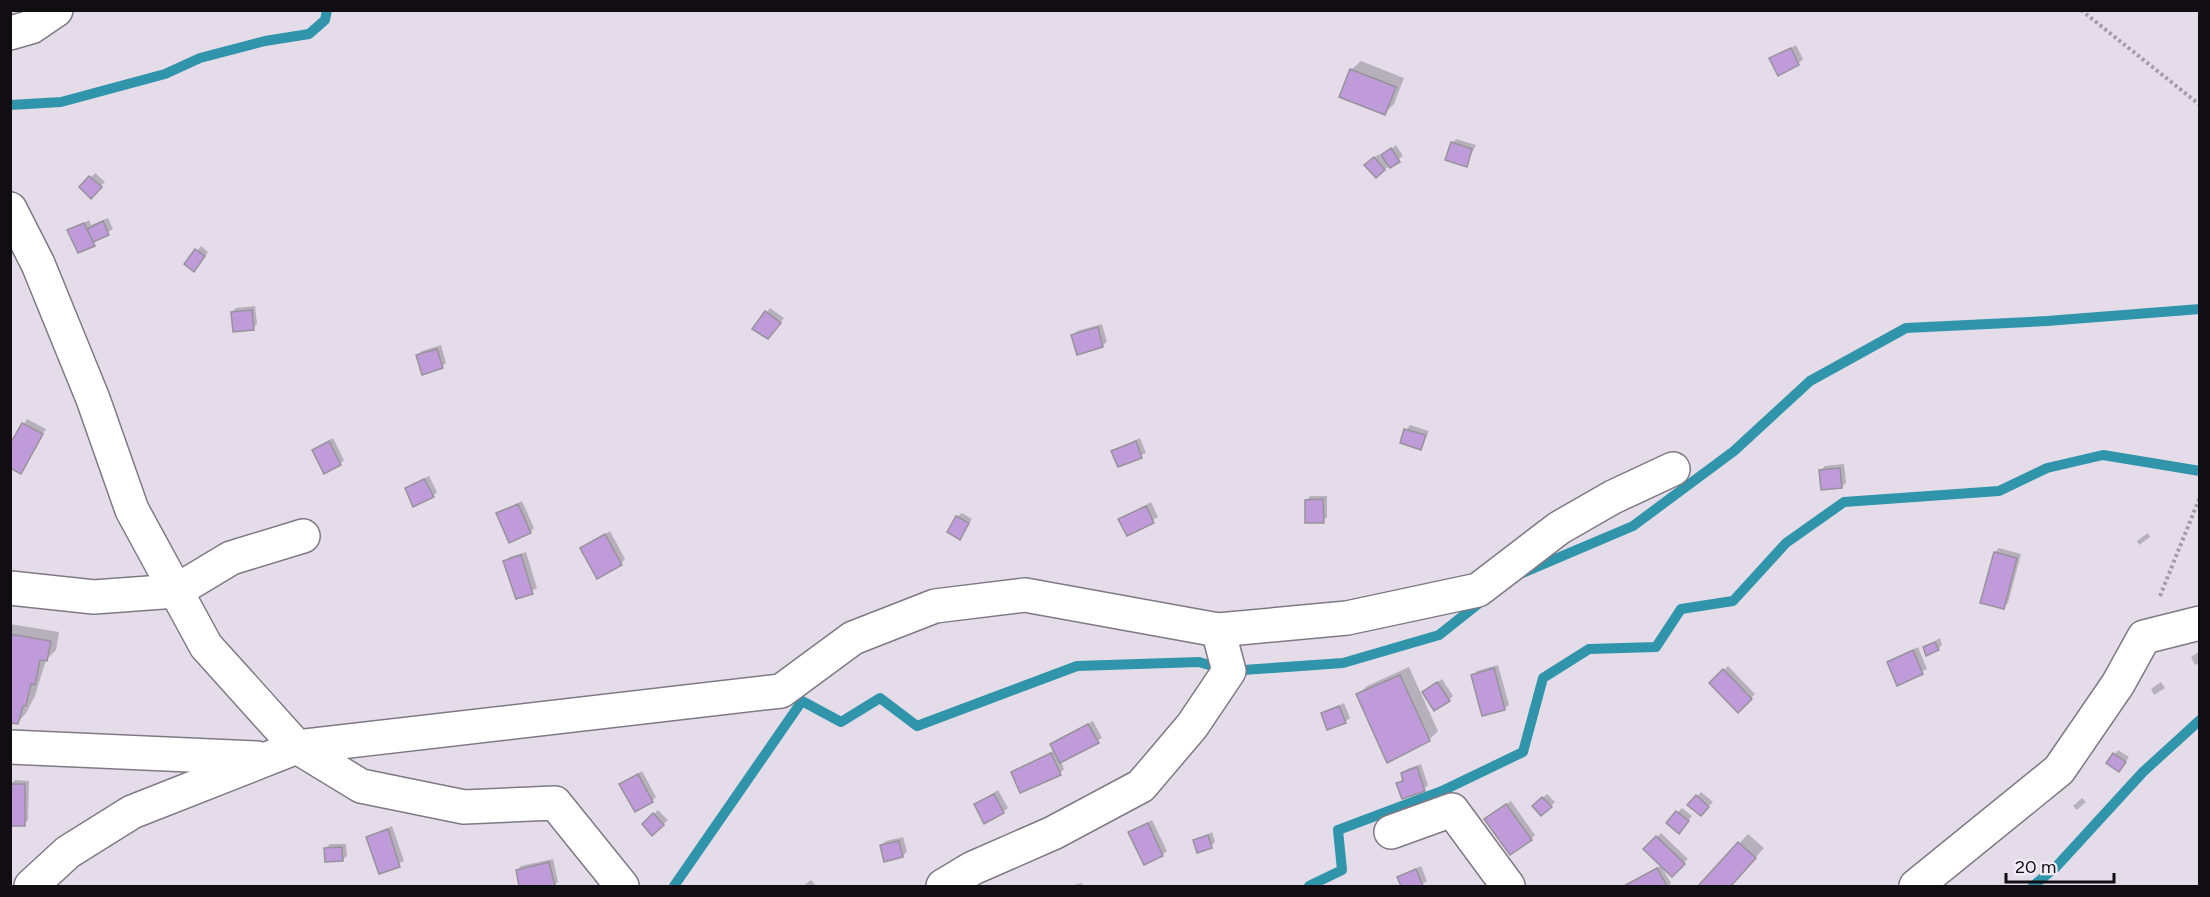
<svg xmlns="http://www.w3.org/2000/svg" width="2210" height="897" font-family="Figtree,sans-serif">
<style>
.shadow{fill:#0003}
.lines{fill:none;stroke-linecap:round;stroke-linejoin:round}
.stream{stroke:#3095ab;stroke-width:10}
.building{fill:#bf9bda;stroke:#98929d;stroke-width:1.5}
.minor-casing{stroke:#7f7984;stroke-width:36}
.path{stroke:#a29ca6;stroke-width:4;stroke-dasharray:3 3;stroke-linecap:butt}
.minor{stroke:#fff;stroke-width:33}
</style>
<rect width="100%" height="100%" fill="#e4dde9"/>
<g class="shadow">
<path d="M1796,45L1803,59L1798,64L1771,59Z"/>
<path d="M1361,61L1404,78L1394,104L1385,113L1351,70Z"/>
<path d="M1456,139L1476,145L1466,165L1452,143Z"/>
<path d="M1396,145L1403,156L1376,176L1366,165L1379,154L1381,157Z"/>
<path d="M95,173L105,182L91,196L81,187Z"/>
<path d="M108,218L113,229L97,238L94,244L69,231L89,220L91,225Z"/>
<path d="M201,246L208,252L198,265L186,264Z"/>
<path d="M255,306L257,324L253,328L232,312L236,308Z"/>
<path d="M770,308L784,318L772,333L754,328Z"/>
<path d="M1102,324L1107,342L1102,346L1073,336L1077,331Z"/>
<path d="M441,345L446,363L442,367L417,355L422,351Z"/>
<path d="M27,419L46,429L21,472L10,447Z"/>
<path d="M1410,425L1429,431L1421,448L1406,430Z"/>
<path d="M333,438L344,460L340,464L314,450Z"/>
<path d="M1140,438L1146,453L1119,465L1113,451Z"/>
<path d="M1844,464L1846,483L1841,487L1821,470L1825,466Z"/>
<path d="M429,476L437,492L433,496L406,488Z"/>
<path d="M1310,496H1327V517L1323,521L1306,501Z"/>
<path d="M522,501L534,528L530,532L498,514Z"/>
<path d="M1151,502L1158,517L1127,534L1120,520Z"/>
<path d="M962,513L972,519L960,538L957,517Z"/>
<path d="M610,531L625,559L621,564L582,548Z"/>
<path d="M2148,533L2150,537L2139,545L2137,541Z"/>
<path d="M1999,548L2021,554L2008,603L2003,608L1981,602L1995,552Z"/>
<path d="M526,552L537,588L517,598L505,561L509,557Z"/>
<path d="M10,624L59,632L56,650L46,660L35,696L26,713L17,723L10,721Z"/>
<path d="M1940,638L1942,645L1938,649L1925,647Z"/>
<path d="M1918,647L1927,669L1898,684L1889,662Z"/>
<path d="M2200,651V663L2195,665L2191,657Z"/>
<path d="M1498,665L1509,705L1504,709L1473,675L1477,671Z"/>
<path d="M1728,666L1755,694L1738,711L1711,683Z"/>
<path d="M1409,667L1438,731L1429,740L1358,695L1367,686Z"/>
<path d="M1442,679L1453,696L1449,700L1423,692Z"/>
<path d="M2161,682L2165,688L2154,695L2151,689Z"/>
<path d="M1344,703L1350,718L1345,722L1323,713Z"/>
<path d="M1093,721L1102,738L1061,761L1064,769L1060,773L1012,772L1055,750L1052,744L1056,740Z"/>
<path d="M2118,750L2129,757L2123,765L2108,763Z"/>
<path d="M1421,764L1428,785L1424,789L1398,783L1404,778L1402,773L1407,769Z"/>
<path d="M642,771L656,797L652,801L621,784Z"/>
<path d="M15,780L29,781L28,820L24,824L10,785Z"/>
<path d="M998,790L1008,808L1003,812L976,804Z"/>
<path d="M1701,792L1713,802L1701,814L1689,805Z"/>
<path d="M1547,794L1555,802L1551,806H1534Z"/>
<path d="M2082,798L2086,802L2077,810L2073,806Z"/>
<path d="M1511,801L1535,835L1531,839L1490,815Z"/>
<path d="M1682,808L1692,816L1683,827L1668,823Z"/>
<path d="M658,810L668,820L653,834L644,824Z"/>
<path d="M1152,820L1167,851L1162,855L1130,832Z"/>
<path d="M392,826L404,861L380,872L368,837Z"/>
<path d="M1212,832L1215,842L1211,846L1195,841Z"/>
<path d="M1661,833L1688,859L1672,874L1661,866L1671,883L1668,886H1624L1662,865L1645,849Z"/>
<path d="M1748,834L1764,848L1730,886H1700Z"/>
<path d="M903,837L907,851L903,856L881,845L886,841Z"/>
<path d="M330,844H346L347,856L342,860L326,848Z"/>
<path d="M553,859L558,882L554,886H521L517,870L521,866Z"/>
<path d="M1421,866L1427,881L1420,886H1403L1399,877Z"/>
<path d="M811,880L816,886H803Z"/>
<path d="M1082,883L1083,886H1070Z"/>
</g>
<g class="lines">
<g class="stream">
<path d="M10,105L61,102L165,74L200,58L265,41L309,34L325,20L327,10"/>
<path d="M1520,574L1633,526L1734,451L1810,381L1906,328L2047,321L2200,309"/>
<path d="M674,886L802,701L841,722L880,698L917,726L1077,666L1199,662L1229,671L1343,663L1439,635L1483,600"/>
<path d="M1309,886L1342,870L1338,830L1442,791L1523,752L1543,678L1589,649L1656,647L1681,609L1733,601L1786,543L1844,502L1999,491L2047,468L2103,455L2200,471"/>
<path d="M2033,886L2055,868L2143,772L2200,720"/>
</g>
</g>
<g class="building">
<path d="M1791,48L1799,65L1778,76L1769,58Z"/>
<path d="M1350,69L1396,87L1385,115L1339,97Z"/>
<path d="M1451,142L1472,149L1467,167L1445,160Z"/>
<path d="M1391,148L1400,162L1390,168L1381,155Z"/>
<path d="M1374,157L1385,170L1376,178L1364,165Z"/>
<path d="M89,176L102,187L91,199L79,187Z"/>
<path d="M103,221L109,235L93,242L87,229Z"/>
<path d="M84,223L95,246L78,253L67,230Z"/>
<path d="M195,249L205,256L194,272L184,264Z"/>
<path d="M252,310L254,330L233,332L231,312Z"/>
<path d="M765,311L781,323L768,339L752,329Z"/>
<path d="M1098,327L1103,347L1077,355L1071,335Z"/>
<path d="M437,349L443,368L422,375L416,355Z"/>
<path d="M22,423L43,434L21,474L10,468V444Z"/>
<path d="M1404,429L1426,435L1421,450L1400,443Z"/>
<path d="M329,441L341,465L324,474L312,450Z"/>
<path d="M1136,441L1142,458L1118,467L1111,451Z"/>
<path d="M1840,468L1842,488L1821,490L1819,470Z"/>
<path d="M424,479L434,497L413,507L405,488Z"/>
<path d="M1323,499L1324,523H1305V500Z"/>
<path d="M518,504L531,533L509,543L496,513Z"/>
<path d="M1146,506L1154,523L1127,536L1118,519Z"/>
<path d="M956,516L969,523L960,540L947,532Z"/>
<path d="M605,534L622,565L597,579L580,548Z"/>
<path d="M1994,552L2017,558L2004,609L1980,603Z"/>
<path d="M521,555L533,594L516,599L503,561Z"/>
<path d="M10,634L51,641L47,661L40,660L35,685L31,684L26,706H23L18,724L10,723Z"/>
<path d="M1935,642L1939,650L1926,656L1923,647Z"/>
<path d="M1913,650L1923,674L1897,686L1887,662Z"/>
<path d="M1494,668L1505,710L1482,716L1471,675Z"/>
<path d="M1723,669L1752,699L1738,713L1709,683Z"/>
<path d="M1400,675L1430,741L1387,763L1356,694Z"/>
<path d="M1437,682L1450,701L1434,711L1422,692Z"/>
<path d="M1339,706L1346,723L1327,730L1321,713Z"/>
<path d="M1088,724L1099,743L1060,763L1050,744Z"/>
<path d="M1051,753L1061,775L1020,793L1011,772Z"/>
<path d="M2113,753L2126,762L2119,772L2106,763Z"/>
<path d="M1417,767L1425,791L1402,799L1396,783L1403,781L1401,773Z"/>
<path d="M638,774L653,802L635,812L619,784Z"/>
<rect x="10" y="784" width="15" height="42"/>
<path d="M994,794L1004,813L984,824L974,804Z"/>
<path d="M1696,795L1709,807L1701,816L1687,805Z"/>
<path d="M1542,797L1552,807L1541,816L1532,806Z"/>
<path d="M1506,804L1532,840L1510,855L1484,819Z"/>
<path d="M1676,811L1689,821L1679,834L1666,823Z"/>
<path d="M653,813L664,825L652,836L642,824Z"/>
<path d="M1148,823L1163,856L1144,865L1128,832Z"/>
<path d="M388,829L400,867L379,874L366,837Z"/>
<path d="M1208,835L1212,848L1197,853L1193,840Z"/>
<path d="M1656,836L1685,864L1672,877L1643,849Z"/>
<path d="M899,841L903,857L884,862L880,845Z"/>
<path d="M1738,842L1756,858L1731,886H1698Z"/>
<path d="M342,847L343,861L325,862L324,848Z"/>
<path d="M549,862L555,886H519L516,870Z"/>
<path d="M1657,868L1667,886H1624Z"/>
<path d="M1416,869L1423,886H1401L1397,877Z"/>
</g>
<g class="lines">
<defs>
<g id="minor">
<path d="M10,33L31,27L56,10"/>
<path d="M10,209L38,264L93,399L132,510L206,646L297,747L361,786L464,807L555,803L622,886"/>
<path d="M10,588L94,597L176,591L231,558L303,536"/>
<path d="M10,747L257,758"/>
<path d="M1391,832L1452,810L1508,886"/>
<path d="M31,886L68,852L132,812L297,747L781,691L853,638L935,606L1025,595L1218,630L1347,618L1478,590L1559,528L1613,497L1673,469"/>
<path d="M943,886L973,868L1053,833L1141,786L1192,726L1229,671L1218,630"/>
<path d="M1916,886L2059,770L2118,684L2144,637L2200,623"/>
</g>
</defs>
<use href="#minor" class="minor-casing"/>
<g class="path">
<path d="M2081,10L2200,105"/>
<path d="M2160,596L2200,497"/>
</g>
<use href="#minor" class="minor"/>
</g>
<rect width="2210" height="897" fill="none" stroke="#100e12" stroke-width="24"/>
<path d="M2006 873v9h108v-9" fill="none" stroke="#100e12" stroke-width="3"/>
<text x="2015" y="873" font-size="18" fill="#100e12" stroke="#f1eaf7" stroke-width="4.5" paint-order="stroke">20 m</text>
</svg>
